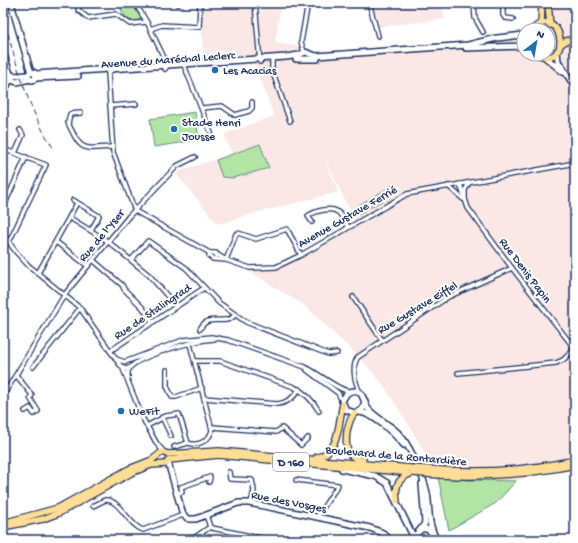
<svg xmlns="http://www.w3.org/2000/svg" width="578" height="543" font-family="'Gochi Hand',sans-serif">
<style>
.built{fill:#fae8e6}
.green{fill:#b2e5a5;stroke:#668a82}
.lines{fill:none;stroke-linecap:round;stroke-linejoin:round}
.street-casing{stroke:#1b2f5e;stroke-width:6}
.secondary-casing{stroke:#1b2f5e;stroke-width:8}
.primary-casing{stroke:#1b2f5e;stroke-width:8}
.street{stroke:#fff;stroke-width:3.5}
.secondary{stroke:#fff;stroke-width:5}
.primary{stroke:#fedd96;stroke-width:5.5}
.rail{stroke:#1b2f5e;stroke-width:1;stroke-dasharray:6 3;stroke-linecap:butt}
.primary-bridge-casing{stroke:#1b2f5e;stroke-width:8;stroke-linecap:butt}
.primary-bridge{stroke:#fedd96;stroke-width:5.5}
.poi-dot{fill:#1f6fb2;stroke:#fff;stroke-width:1.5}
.labels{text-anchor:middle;stroke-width:4;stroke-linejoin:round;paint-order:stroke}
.shield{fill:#fff;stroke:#5f6d8e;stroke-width:1}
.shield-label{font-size:11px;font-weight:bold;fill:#1b2f5e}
.street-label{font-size:12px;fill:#1b2f5e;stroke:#fff}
.poi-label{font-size:12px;fill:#1b2f5e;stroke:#fff;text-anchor:start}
</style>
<rect width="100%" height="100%" fill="#fff"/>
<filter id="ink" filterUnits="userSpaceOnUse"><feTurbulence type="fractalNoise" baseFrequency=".025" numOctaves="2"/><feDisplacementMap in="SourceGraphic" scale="8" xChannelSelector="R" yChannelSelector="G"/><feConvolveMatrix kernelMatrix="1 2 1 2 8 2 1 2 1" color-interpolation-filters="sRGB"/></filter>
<g filter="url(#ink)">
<g class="built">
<path d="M229,3H281L275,43L301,47L305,56L524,40V54H548L546,3H575V463L516,481L466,480L438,477L412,430L382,383L360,358L305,306L247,270H264L284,265L355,222L324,156L338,192L244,216L225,223H217L176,174L179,171L232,154L224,134L274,116L254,62L264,61L204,68L200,11Z"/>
<path d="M371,3H456V6L443,7L445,19L378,27Z"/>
</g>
<g class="green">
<path d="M119,3H132L141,19C128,25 122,14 119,3Z"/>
<path d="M195,112L199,140L154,147L150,119Z"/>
<path d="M260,144L269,168L233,178L222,177L216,160Z"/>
<path d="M393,185L398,192L358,214L354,208Z"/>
<path d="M438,477L466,480L516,481L496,503L449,530Z"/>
</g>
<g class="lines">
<defs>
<g id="street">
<path d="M81,3L78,10L88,18L116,14L130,24L146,22"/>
<path d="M135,3L148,24L166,62L167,66L165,69"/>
<path d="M255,3L260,62"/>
<path d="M369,3L378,36"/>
<path d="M474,3L475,18L483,32"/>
<path d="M503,3V15L505,18L513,19"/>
<path d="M178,4L179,3"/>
<path d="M150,29L162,25L199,27L200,3"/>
<path d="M304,52L301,42L308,3"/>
<path d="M272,58V70L290,121"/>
<path d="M184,65L211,133"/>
<path d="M112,70L108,73L113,152L135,211"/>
<path d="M110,106L136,104"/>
<path d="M202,108L222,106L235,115L249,111L252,108V102"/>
<path d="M81,113L70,114L68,123C82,152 81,149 112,147"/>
<path d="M3,149L46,165L9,242"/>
<path d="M15,153L23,135L20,130"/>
<path d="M3,156L6,150"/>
<path d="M460,184L468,208L512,268L575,349"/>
<path d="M448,186L463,199"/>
<path d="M465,198V190L469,183"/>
<path d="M73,200L99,216L91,230"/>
<path d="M3,208L26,157"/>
<path d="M135,211L210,253"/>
<path d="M70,218L106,240L149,275L176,306"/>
<path d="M312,222L308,216C315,211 332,206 339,213C343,217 346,223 348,227"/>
<path d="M3,234L16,252L28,265L80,308L120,365L125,369L129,368"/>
<path d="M56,242L88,266"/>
<path d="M301,255L287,229L256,239L238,233L236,234L226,260L250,268L276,267L301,255L407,194L575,163"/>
<path d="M216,258V253H210L209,256L213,259L226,260L218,255"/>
<path d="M93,260L122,285L124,289L143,308L152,322"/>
<path d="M131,260L148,241L186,268L219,303L246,322L328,354L337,353"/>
<path d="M38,273L77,203"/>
<path d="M353,297L382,340"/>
<path d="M200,329C208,312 225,327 235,315"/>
<path d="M110,351L204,288"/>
<path d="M116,359L125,362L183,340L211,337L228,340L305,367C317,372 339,391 349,391"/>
<path d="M195,361H220L294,387C306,393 313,401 319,411"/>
<path d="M33,367L80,308"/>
<path d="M123,369L143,419L157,444L164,452"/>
<path d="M167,370V386L172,397H176L202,388"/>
<path d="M307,370L338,393L342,401"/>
<path d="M458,373L556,363L563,360L575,349"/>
<path d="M16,375L32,395L30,398L38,411L34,414L30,408L25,411"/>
<path d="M128,379V371C133,356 198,340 214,339"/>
<path d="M360,392C355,383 351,366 358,357L448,297L512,268"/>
<path d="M3,396L65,294L129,216L177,166L195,157"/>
<path d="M204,398L277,404C287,403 294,398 299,389"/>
<path d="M162,417L171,436"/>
<path d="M147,426L166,416L179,414L188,443"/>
<path d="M212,427L276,432L282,428L301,445L308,438"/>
<path d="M174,447L188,443C198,447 210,440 212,430L190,344"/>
<path d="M229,472L230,479L252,480L254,490L251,504"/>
<path d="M296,480L338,485L317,517"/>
<path d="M176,494L182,492L181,487L210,477L209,482"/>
<path d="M93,506L105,500C119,498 128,525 143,530L183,515"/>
<path d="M206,515L210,527L212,528L271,540"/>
<path d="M191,540L210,527"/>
</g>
<g id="secondary">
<path d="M11,3L31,73"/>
<path d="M466,48L524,46"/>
<path d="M557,51L558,61L575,87"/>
<path d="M3,52L10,74"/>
<path d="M545,57L563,72"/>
<path d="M296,59H317"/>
<circle cx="32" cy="76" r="4"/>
<circle cx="8" cy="77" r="4"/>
<path d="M35,74L286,57L299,55L305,52L316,56L468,45L497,38L524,35"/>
<path d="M12,76L28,75"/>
<path d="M35,78L78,76"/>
<path d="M11,80L17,82L30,79"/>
<path d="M3,95L9,81"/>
<path d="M365,401L362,410L355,413L346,410L342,401L347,393C365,384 362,403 369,410C377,419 389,424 398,433C409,443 424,478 427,493C430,510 427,525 437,540"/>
<path d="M359,412C373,413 395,434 404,445"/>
<path d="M168,462L183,515L189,519H196L238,503H249L370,528L383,533L390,540"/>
<path d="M342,469L375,476L387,483L415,540"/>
<path d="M421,529L425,523L422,484"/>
<path d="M413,538L421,529H427L432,533"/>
</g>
<g id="primary">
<path d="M548,3L550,25"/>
<path d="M541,24L542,3"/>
<path d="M532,30C561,0 575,71 537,54"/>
<path d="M560,45L566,41L575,39"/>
<path d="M355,413C350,417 349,424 347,431C345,446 346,458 363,460"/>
<path d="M317,457C340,453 338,423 343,404"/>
<path d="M169,460L218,455L412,473"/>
<path d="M440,470C486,473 530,470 575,460"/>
<path d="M440,475C486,478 530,474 575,465"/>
<path d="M397,501C395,487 397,479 410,474"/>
<path d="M3,523L58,508L129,469L152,460L162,452L168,454L219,451L410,468"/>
<path d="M3,529L8,526L43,519L59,513L131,473L151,465L166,464L169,460"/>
<path d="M3,534L5,540"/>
</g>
</defs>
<use href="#street" class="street-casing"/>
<use href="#secondary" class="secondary-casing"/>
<use href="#primary" class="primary-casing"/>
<use href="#street" class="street"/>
<use href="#secondary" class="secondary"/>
<use href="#primary" class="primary"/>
<path class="rail" d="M3,16C16,62 27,109 54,149"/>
<defs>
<g id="primary-bridge">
<path d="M410,468L440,470"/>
<path d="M412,473L440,475"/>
</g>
</defs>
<use href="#primary-bridge" class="primary-bridge-casing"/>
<use href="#primary-bridge" class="primary-bridge"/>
</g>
</g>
<g class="poi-dot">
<circle cx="215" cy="70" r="4"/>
<circle cx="174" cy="129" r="4"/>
<circle cx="121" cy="411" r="4"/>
</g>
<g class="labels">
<rect class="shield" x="273" y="453" width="36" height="18" rx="3"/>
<g class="shield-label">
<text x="291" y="466">D 160</text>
</g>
<g class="street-label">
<text transform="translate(168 59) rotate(-4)" y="4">Avenue du Maréchal Leclerc</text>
<text transform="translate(347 216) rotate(-30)" y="4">Avenue Gustave Ferrié</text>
<text transform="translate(101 235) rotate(-50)" y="4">Rue de l’Yser</text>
<text transform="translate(526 270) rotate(53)" y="4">Rue Denis Papin</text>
<text transform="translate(417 307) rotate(-31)" y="4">Rue Gustave Eiffel</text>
<text transform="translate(152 311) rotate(-34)" y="4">Rue de Stalingrad</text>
<text transform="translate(396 455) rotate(5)" y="4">Boulevard de la Rontardière</text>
<text transform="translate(289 501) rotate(11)" y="4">Rue des Vosges</text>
</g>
<g class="poi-label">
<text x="223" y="74">Les Acacias</text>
<text x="182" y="126">Stade Henri<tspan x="182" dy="14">Jousse</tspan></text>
<text x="129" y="415">WeFit</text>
</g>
</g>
<rect width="578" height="543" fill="none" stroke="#fff" stroke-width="16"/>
<rect x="8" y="8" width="562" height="527" fill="none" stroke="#1b2f5e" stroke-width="1.5" filter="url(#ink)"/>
<g transform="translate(536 42) rotate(31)"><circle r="19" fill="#ffffff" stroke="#a4acbf"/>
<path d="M0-3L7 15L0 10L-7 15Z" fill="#1f6fb2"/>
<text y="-6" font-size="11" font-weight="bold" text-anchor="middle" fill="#1b2f5e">N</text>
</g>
</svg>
